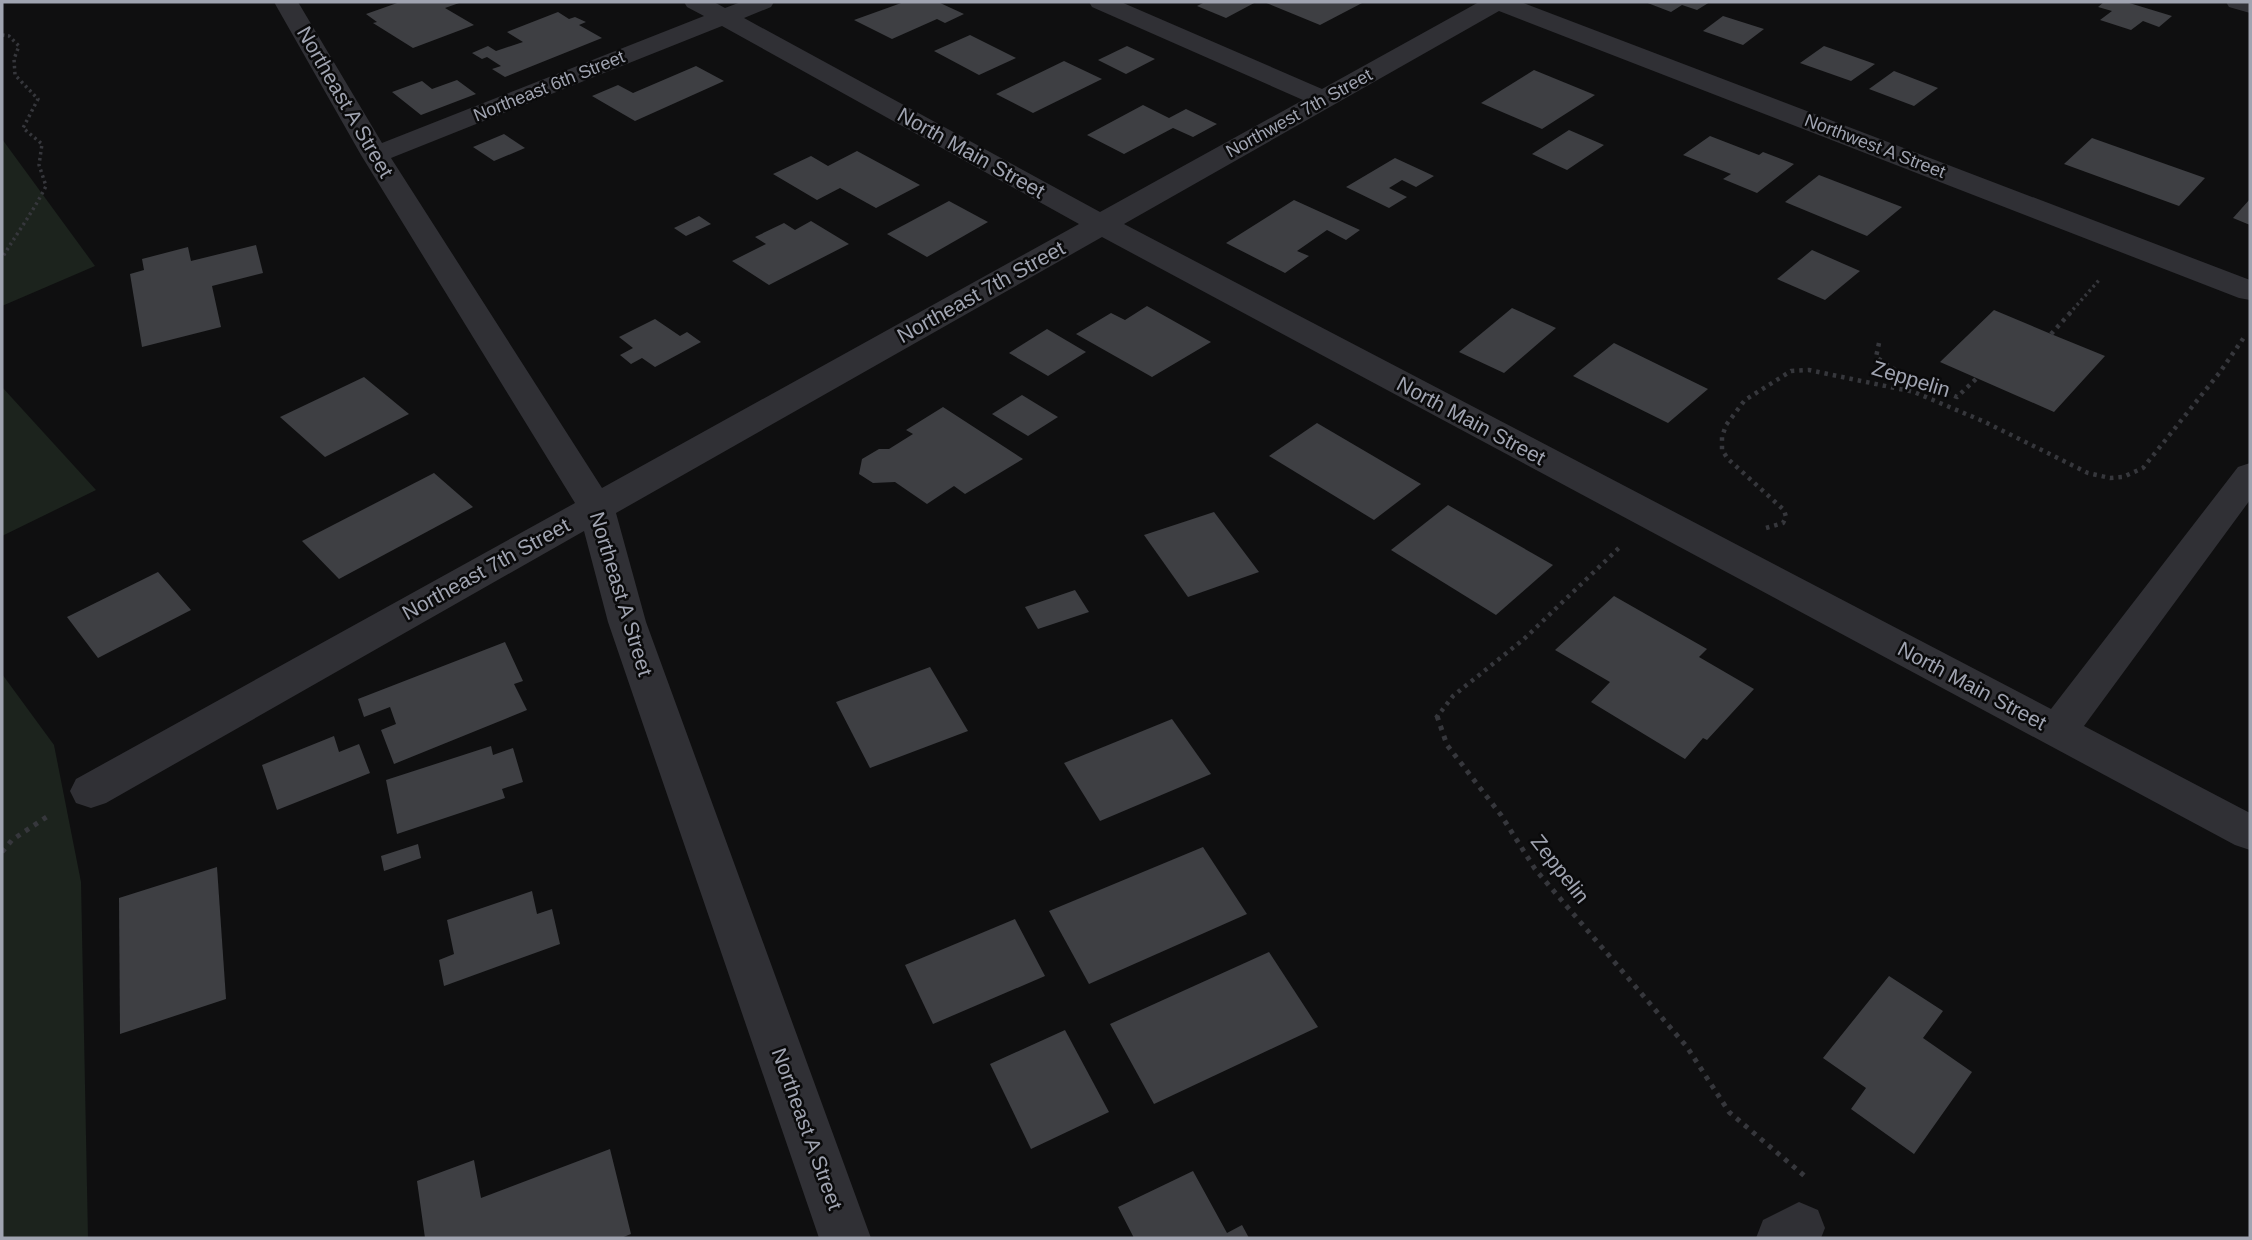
<svg xmlns="http://www.w3.org/2000/svg" width="2252" height="1240" font-family="Arial,sans-serif">
<style>
.green{fill:#1c231d}
.building{fill:#3e3f43}
.lines{fill:none;stroke-linecap:round;stroke-linejoin:round}
.path-far2{stroke:#36373c;stroke-width:3.5;stroke-dasharray:2.5 3.5;stroke-linecap:butt}
.path-far1{stroke:#36373c;stroke-width:4.5;stroke-dasharray:3.5 5;stroke-linecap:butt}
.path{stroke:#36373c;stroke-width:5;stroke-dasharray:4.5 6;stroke-linecap:butt}
.minor{fill:#303035;fill-rule:evenodd}
.labels{text-anchor:middle;stroke-width:5;stroke-linejoin:round;paint-order:stroke}
.far-street-label{font-size:18px;fill:#a0a4b1;stroke:#0a0a0b}
.street-label{font-size:21px;fill:#a0a4b1;stroke:#0a0a0b}
</style>
<rect width="100%" height="100%" fill="#0f0f10"/>
<g class="green">
<path d="M2,139L95,266L2,306Z"/>
<path d="M2,387L96,490L2,536Z"/>
<path d="M2,674L54,745L81,882L88,1238H2Z"/>
</g>
<g class="building">
<path d="M400,2H462L445,8L474,25L413,48L373,23L377,22L366,14Z"/>
<path d="M904,2H938L964,14L945,23L937,19L892,39L854,20Z"/>
<path d="M1205,2H1256L1226,18L1197,6Z"/>
<path d="M1264,2H1364L1320,25Z"/>
<path d="M1645,2H1710L1697,10L1682,5L1671,12Z"/>
<path d="M2104,2H2126L2172,16L2159,27L2143,21L2131,30L2100,20L2112,11L2098,7Z"/>
<path d="M558,12L569,19L575,17L586,22L579,25L602,38L505,77L492,69L501,66L487,57L482,59L472,53L488,46L496,51L523,42L507,32Z"/>
<path d="M1723,16L1764,29L1743,45L1703,31Z"/>
<path d="M970,35L1016,58L979,75L934,51Z"/>
<path d="M1127,46L1155,59L1126,74L1098,60Z"/>
<path d="M1824,46L1875,64L1851,81L1800,63Z"/>
<path d="M1064,61L1102,79L1033,113L996,94Z"/>
<path d="M696,66L724,81L635,121L592,96L618,85L633,93Z"/>
<path d="M1534,70L1595,95L1542,129L1481,103Z"/>
<path d="M1894,71L1938,88L1914,106L1869,89Z"/>
<path d="M457,80L476,94L421,115L392,92L422,81L432,89Z"/>
<path d="M1143,105L1169,118L1186,109L1217,124L1193,137L1173,128L1124,154L1087,135Z"/>
<path d="M1569,130L1604,145L1567,170L1532,154Z"/>
<path d="M504,134L525,148L494,161L473,147Z"/>
<path d="M1710,136L1759,155L1763,152L1794,164L1757,193L1723,179L1731,174L1683,155Z"/>
<path d="M2092,138L2205,178L2179,206L2064,164Z"/>
<path d="M857,151L920,185L876,208L840,188L817,200L773,174L811,156L828,166Z"/>
<path d="M1395,158L1434,176L1416,187L1402,180L1389,188L1407,197L1389,208L1346,187Z"/>
<path d="M1819,175L1902,207L1867,236L1785,202Z"/>
<path d="M2250,199V225L2233,218Z"/>
<path d="M1294,200L1360,230L1346,240L1327,230L1297,251L1309,256L1285,273L1226,243Z"/>
<path d="M949,201L988,222L927,257L887,234Z"/>
<path d="M699,216L711,224L686,236L674,228Z"/>
<path d="M811,221L849,244L769,285L732,261L766,244L755,237L784,223L795,230Z"/>
<path d="M256,245L263,273L212,286L221,327L142,347L130,274L144,270L142,259L188,247L191,261Z"/>
<path d="M1812,250L1860,271L1825,300L1777,279Z"/>
<path d="M1147,306L1211,342L1152,377L1076,334L1111,313L1125,320Z"/>
<path d="M1512,308L1556,328L1504,373L1459,352Z"/>
<path d="M1994,310L2051,334L2105,356L2054,412L1940,362Z"/>
<path d="M655,319L680,336L687,332L701,342L655,367L642,358L631,364L620,355L633,348L619,337Z"/>
<path d="M1047,329L1086,352L1048,376L1009,353Z"/>
<path d="M1614,343L1708,389L1668,423L1573,376Z"/>
<path d="M364,377L409,414L325,457L280,417Z"/>
<path d="M1022,395L1058,417L1028,436L992,414Z"/>
<path d="M943,407L1023,459L965,494L954,486L927,504L895,482L873,483L859,474L862,459L879,449H889L913,434L906,430Z"/>
<path d="M1317,423L1421,484L1374,520L1269,456Z"/>
<path d="M434,473L473,507L339,579L302,541Z"/>
<path d="M1448,505L1553,565L1496,615L1391,550Z"/>
<path d="M1214,512L1259,572L1188,597L1144,535Z"/>
<path d="M158,572L191,610L98,658L67,617Z"/>
<path d="M1075,590L1089,612L1038,629L1025,607Z"/>
<path d="M1614,596L1707,649L1699,657L1754,689L1707,740L1703,738L1685,759L1591,702L1610,682L1555,650Z"/>
<path d="M505,642L523,681L514,684L527,710L394,764L381,730L396,724L390,707L364,717L358,699Z"/>
<path d="M930,667L968,731L870,768L836,702Z"/>
<path d="M1172,719L1211,774L1100,821L1064,763Z"/>
<path d="M334,736L339,752L359,744L370,773L277,810L262,765Z"/>
<path d="M491,746L493,755L513,748L523,782L502,789L505,798L397,834L386,780Z"/>
<path d="M418,844L421,858L384,871L381,856Z"/>
<path d="M1203,847L1247,914L1089,984L1049,911Z"/>
<path d="M217,867L226,999L120,1034L119,898Z"/>
<path d="M532,891L537,914L552,909L560,944L444,986L439,960L454,954L447,920Z"/>
<path d="M1015,919L1045,976L933,1024L905,965Z"/>
<path d="M1269,952L1318,1027L1154,1104L1110,1024Z"/>
<path d="M1889,976L1943,1011L1923,1038L1972,1072L1914,1154L1851,1109L1866,1088L1823,1058Z"/>
<path d="M1065,1030L1109,1112L1031,1149L990,1064Z"/>
<path d="M610,1149L631,1234L621,1238H425L417,1181L474,1160L481,1198Z"/>
<path d="M1193,1171L1227,1233L1242,1225L1249,1238H1134L1118,1207Z"/>
</g>
<g class="lines">
<g class="path-far2">
<path d="M2,35L9,36L19,46L14,59L15,75L38,99L23,128L42,144L39,165L46,186C33,212 17,233 2,258"/>
<path d="M2069,314L2100,279"/>
</g>
<g class="path-far1">
<path d="M2051,334L2071,312"/>
<path d="M1879,343L1876,357L1898,372L1957,397L1977,378"/>
<path d="M1766,528L1783,523L1786,517L1784,510L1728,459L1722,450V437L1726,425L1745,400L1791,371L1809,370L1914,392L1985,422L2088,473L2110,478L2123,477L2143,468L2220,372L2245,336"/>
<path d="M1436,718L1453,696L1524,639L1621,546"/>
</g>
<g class="path">
<path d="M1437,716L1447,745L1501,815L1535,869L1687,1047L1729,1112L1807,1178"/>
<path d="M2,852L12,840L51,814"/>
</g>
<g class="minor">
<path d="M274,2H298L382,143L704,16L687,7L684,2H714L725,8L741,2H774L771,7L744,18L1100,212L1303,100L1092,7L1089,2H1121L1322,89L1479,2H1521L2250,280V300L2239,298L1499,11L1124,224L2051,709L2238,467L2250,463V500L2084,726L2250,813V850L2235,845L1102,237L616,513L646,622L871,1238H819L608,622L584,531L106,803L91,808L76,803L70,791L76,779L575,503L361,155ZM722,26L1079,224L602,488L391,158Z"/>
<path d="M2226,2H2250V13L2229,7Z"/>
<path d="M1799,1202L1818,1210L1825,1228L1821,1238H1756L1763,1220Z"/>
</g>
</g>
<g class="labels">
<g class="far-street-label">
<text transform="translate(549 86) rotate(-22)" y="6">Northeast 6th Street</text>
<text transform="translate(1299 113) rotate(-29)" y="6">Northwest 7th Street</text>
<text transform="translate(1875 146) rotate(21)" y="6">Northwest A Street</text>
</g>
<g class="street-label">
<text transform="translate(345 102) rotate(60)" y="7">Northeast A Street</text>
<text transform="translate(971 153) rotate(29)" y="7">North Main Street</text>
<text transform="translate(981 292) rotate(-29)" y="7">Northeast 7th Street</text>
<text transform="translate(1911 379) rotate(17)" y="7">Zeppelin</text>
<text transform="translate(1471 421) rotate(28)" y="7">North Main Street</text>
<text transform="translate(486 569) rotate(-29)" y="7">Northeast 7th Street</text>
<text transform="translate(621 594) rotate(73)" y="7">Northeast A Street</text>
<text transform="translate(1972 686) rotate(28)" y="7">North Main Street</text>
<text transform="translate(1560 869) rotate(52)" y="7">Zeppelin</text>
<text transform="translate(807 1129) rotate(70)" y="7">Northeast A Street</text>
</g>
</g>
<rect width="2252" height="1240" fill="none" stroke="#a0a4b1" stroke-width="7"/>
</svg>
